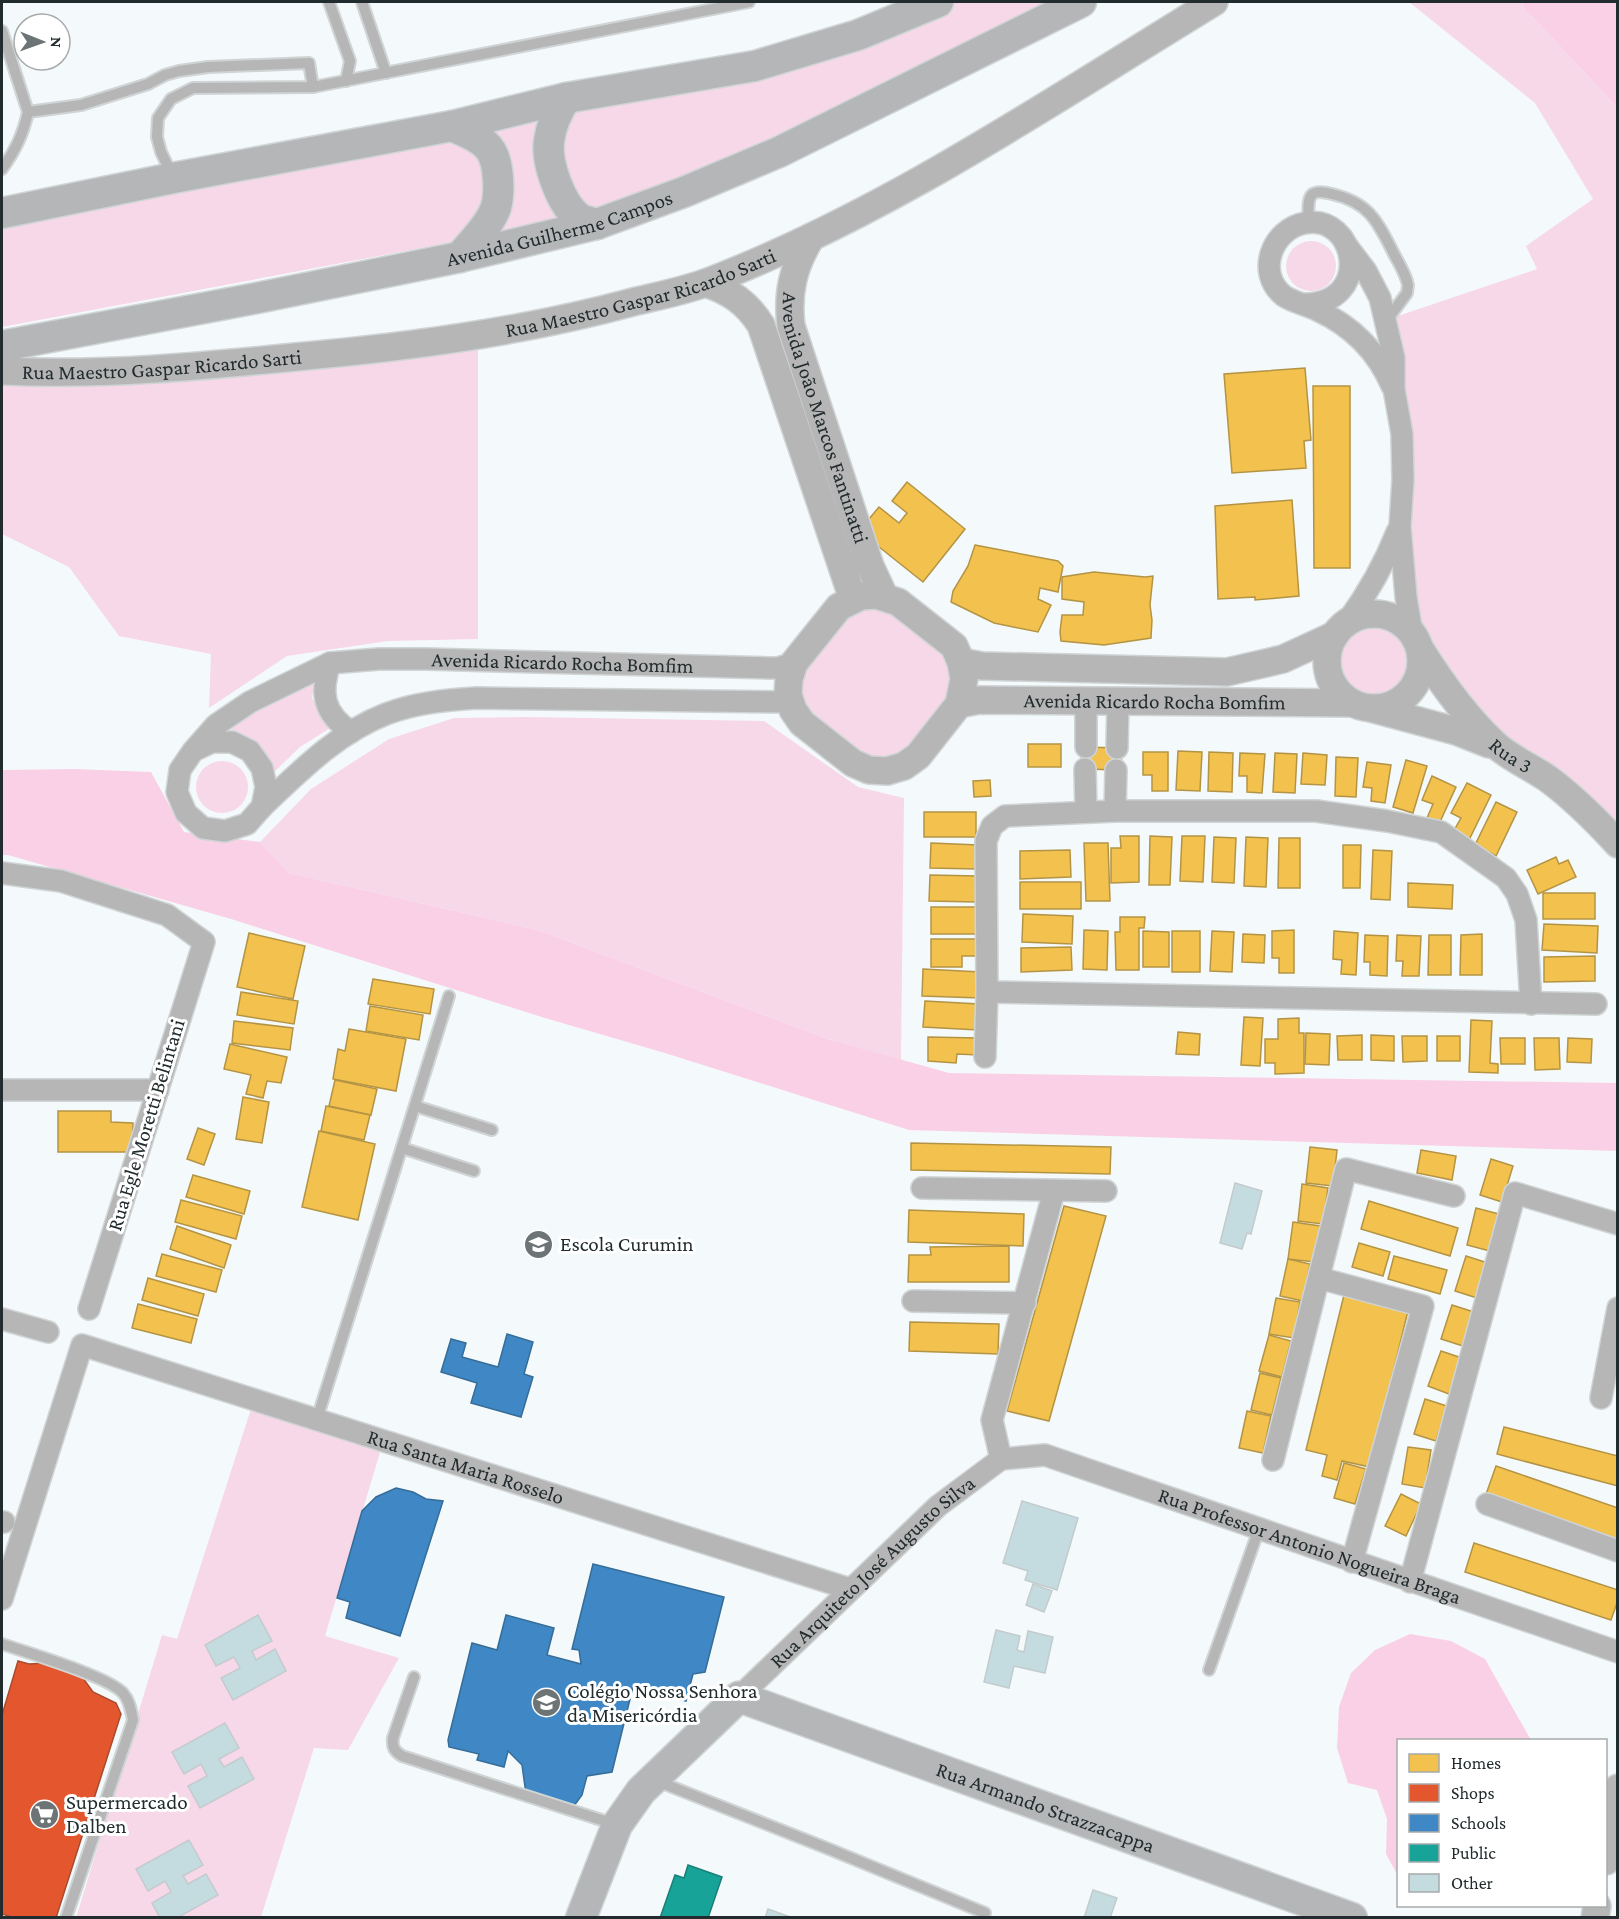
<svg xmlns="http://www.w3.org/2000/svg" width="1619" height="1919" font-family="'Crimson Pro',serif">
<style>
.green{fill:#f7d8e8}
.forest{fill:#fad0e6}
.homes{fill:#f2c14e;stroke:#b49444;stroke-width:1.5}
.shops{fill:#e4572e;stroke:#aa4a2e;stroke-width:1.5}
.schools{fill:#3f88c5;stroke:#366c98;stroke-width:1.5}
.public{fill:#17a398;stroke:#1a7f78;stroke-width:1.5}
.building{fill:#c4dbe0;stroke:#c4cbcd;stroke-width:1.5}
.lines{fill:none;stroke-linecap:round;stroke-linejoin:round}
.service-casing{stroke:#cfd4d5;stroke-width:14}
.minor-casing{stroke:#cfd4d5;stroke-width:24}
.tertiary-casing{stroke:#cfd4d5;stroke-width:30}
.secondary-casing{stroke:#cfd4d5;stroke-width:33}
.service{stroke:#b7b6b7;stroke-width:10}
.minor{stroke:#b7b6b7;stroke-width:21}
.tertiary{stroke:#b7b6b7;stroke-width:27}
.secondary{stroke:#b5b6b7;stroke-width:30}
.labels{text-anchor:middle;stroke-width:6;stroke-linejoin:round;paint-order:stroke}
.street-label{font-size:21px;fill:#222c2e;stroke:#fff}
.poi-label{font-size:21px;fill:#222c2e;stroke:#fff;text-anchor:start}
</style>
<rect width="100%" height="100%" fill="#f4fafb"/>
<g class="green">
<path d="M955,2H1066L782,144L592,217L559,172L560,119L573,102L870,36Z"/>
<path d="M1409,2H1523L1524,8L1617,107V844L1506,752L1420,649L1386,320L1537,269L1526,246L1593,199L1535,103Z"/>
<path d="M552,106L574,223L476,248L502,211L471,128Z"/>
<path d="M444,138L474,151L488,181L479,215L453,242L2,327V226Z"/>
<circle cx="1311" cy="266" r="25"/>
<path d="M478,348V639L388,641L287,656L209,708L211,654L119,636L69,567L2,534V384L48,386L278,372Z"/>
<path d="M863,607L887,609L945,654L952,673L948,698L904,752L885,759L865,756L810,714L801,699L802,675L847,616Z"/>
<circle cx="1375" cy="661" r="39"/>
<path d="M315,680L312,698L323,718L335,725L300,747L270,776C263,745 258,742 231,729L263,705Z"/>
<path d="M528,717L764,721L858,787L904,798L901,1060L828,1039L538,930L289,873L260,842L311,789L389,739L454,718Z"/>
<circle cx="222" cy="787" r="26"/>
<path d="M251,1409L381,1449L325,1636L399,1658L348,1750L314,1748L261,1917L76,1918L162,1635L177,1639Z"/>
</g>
<g class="forest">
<path d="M1523,2H1617V107L1524,8Z"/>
<path d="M74,769L151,772L184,832L260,842L289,873L538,930L828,1039L949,1073L1617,1083V1151L909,1130L665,1053L545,1018L231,919L8,855H2V770Z"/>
<path d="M1410,1634L1451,1641L1485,1659L1531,1740H1398V1876L1386,1854L1387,1819L1377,1790L1348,1783L1337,1748L1339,1707L1351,1673L1375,1650Z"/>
</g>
<g class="homes">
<path d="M1305,368L1311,440L1304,441L1306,468L1232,473L1224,374Z"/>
<path d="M1313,386H1350V568H1314Z"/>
<path d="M907,482L965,529L923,582L859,531L879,507L899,523L907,513L892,501Z"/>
<path d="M1292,500L1299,596L1255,600V597L1218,599L1215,506Z"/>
<path d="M975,545L1058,561L1063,566L1058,592L1040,588L1038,599L1051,605L1038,632L994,623L951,602L953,591L968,566Z"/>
<path d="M1094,572L1145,577L1153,576L1150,605L1152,620L1151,638L1104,645L1061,641L1060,632L1062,615H1083L1084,602L1062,599V577Z"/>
<rect x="1028" y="744" width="33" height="23"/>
<path d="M1081,747L1122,748L1121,770L1081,769Z"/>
<path d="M1178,751L1202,752L1200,791L1176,790Z"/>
<path d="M1143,752H1168V791H1152V775H1143Z"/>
<path d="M1209,752L1233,753L1232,792L1208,791Z"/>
<path d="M1240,753L1265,754L1262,793L1247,792V776H1239Z"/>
<path d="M1275,753L1297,754L1295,793L1273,792Z"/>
<path d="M1303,753L1327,755L1325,785L1301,784Z"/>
<path d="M1336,757L1358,758L1356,797L1335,796Z"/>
<path d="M1406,760L1427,766L1413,813L1393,807Z"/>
<path d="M1367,762L1391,765L1385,803L1371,801L1372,788L1363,787Z"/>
<path d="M1432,776L1456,787L1439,824L1427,818L1433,804L1422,800Z"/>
<path d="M990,780L991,796L974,797L973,781Z"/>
<path d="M1467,783L1491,795L1469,840L1453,832L1461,818L1451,813Z"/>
<path d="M1496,802L1517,812L1496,856L1475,845Z"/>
<rect x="924" y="812" width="52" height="25"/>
<path d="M1120,836H1139V882L1111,883V848H1121Z"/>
<path d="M1150,836L1172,837L1170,885H1149Z"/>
<path d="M1182,836H1205L1203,882L1180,881Z"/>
<path d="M1214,837L1236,838L1234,883L1212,882Z"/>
<path d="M1246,837L1268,838L1266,887L1244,886Z"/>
<path d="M1279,838H1300V888H1278Z"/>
<path d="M931,843L978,845L977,869L930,868Z"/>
<path d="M1084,843H1108L1110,901H1086Z"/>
<path d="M1343,845H1361L1360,888H1343Z"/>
<path d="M1070,850L1071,877L1020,879V851Z"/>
<path d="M1373,850L1392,851L1390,900L1371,899Z"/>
<path d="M1556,857L1559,864L1568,860L1576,877L1538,894L1527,870Z"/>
<path d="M930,875L977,876L976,902L929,901Z"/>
<rect x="1020" y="882" width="61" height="27"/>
<path d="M1408,883L1453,885L1452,909L1408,907Z"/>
<rect x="1543" y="893" width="52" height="26"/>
<rect x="931" y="907" width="47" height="27"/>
<path d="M1023,914L1073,916L1072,944L1022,942Z"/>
<path d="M1120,917H1145L1144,928H1139V970H1116L1115,932H1120Z"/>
<path d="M1544,924L1598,926L1597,953L1542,950Z"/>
<path d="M1084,930L1108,931L1107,970L1083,969Z"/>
<path d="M1294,930V973H1279V958H1272V931Z"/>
<path d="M1143,931L1169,932V967H1143Z"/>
<rect x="1172" y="931" width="28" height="41"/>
<path d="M1212,931L1234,932L1232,972L1210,971Z"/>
<path d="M1334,931L1358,933L1356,975L1341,974L1342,960L1333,959Z"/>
<path d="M249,933L305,946L293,999L237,987Z"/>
<path d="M1243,934L1265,935L1264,963L1242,962Z"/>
<path d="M1482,934V975H1460L1461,935Z"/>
<path d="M1365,935L1388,936L1387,976L1370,975V962H1364Z"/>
<path d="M1397,935L1421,936L1419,976H1402L1403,961H1396Z"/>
<path d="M1429,935H1451V975H1428Z"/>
<path d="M931,939H979V956H962V967H931Z"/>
<path d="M1071,947L1072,970L1021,972V948Z"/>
<path d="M1595,956V981L1544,982V957Z"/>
<path d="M923,969L981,972L980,998L922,996Z"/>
<path d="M373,979L434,989L430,1014L368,1004Z"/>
<path d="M241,992L298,1001L294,1024L237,1015Z"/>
<path d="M925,1001L979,1004L978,1030L923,1027Z"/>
<path d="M370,1006L423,1015L419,1040L366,1031Z"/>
<path d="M1244,1017L1263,1018L1260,1066L1241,1065Z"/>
<path d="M1299,1018V1033H1304V1073L1275,1074V1063H1265V1039H1278V1019Z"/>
<path d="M1471,1020L1492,1021L1490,1063L1498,1064V1073L1469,1072Z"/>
<path d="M234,1021L293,1028L290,1050L232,1043Z"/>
<path d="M349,1029L406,1039L396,1091L333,1079L338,1049L345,1051Z"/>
<path d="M1178,1032L1200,1034L1199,1055L1176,1054Z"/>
<path d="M1306,1033L1330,1034L1329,1065L1305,1064Z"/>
<path d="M1362,1035V1060H1338L1337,1036Z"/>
<path d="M1371,1035L1394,1036V1061L1371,1060Z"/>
<path d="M1402,1036H1427V1061L1403,1062Z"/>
<rect x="1437" y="1036" width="23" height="25"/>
<path d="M928,1037L979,1038L978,1055L957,1054L956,1063L928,1061Z"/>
<path d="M1500,1038H1525V1064H1501Z"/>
<path d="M1534,1038H1559L1560,1069L1535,1070Z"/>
<path d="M1568,1038L1592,1039L1591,1063L1567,1062Z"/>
<path d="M230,1044L287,1057L281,1083L267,1081L263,1098L246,1094L251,1075L224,1069Z"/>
<path d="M335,1080L377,1089L371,1115L329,1106Z"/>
<path d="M243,1097L269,1102L262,1143L236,1139Z"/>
<path d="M326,1106L370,1115L364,1140L321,1131Z"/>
<path d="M58,1111H111V1122L133,1123L132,1152H58Z"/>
<path d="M198,1128L215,1134L204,1165L187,1159Z"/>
<path d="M319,1131L375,1144L358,1220L302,1207Z"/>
<path d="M911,1143L1111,1147L1110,1174L911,1170Z"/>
<path d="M1310,1147L1337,1150L1333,1186L1306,1183Z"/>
<path d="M1421,1150L1456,1156L1452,1180L1417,1173Z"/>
<path d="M1491,1159L1513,1166L1502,1202L1480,1195Z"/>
<path d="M193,1175L250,1191L244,1214L186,1197Z"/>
<path d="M1302,1184L1328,1188L1323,1224L1298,1221Z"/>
<path d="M181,1200L242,1216L236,1239L175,1222Z"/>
<path d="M1369,1201L1458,1228L1450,1256L1361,1229Z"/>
<path d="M1064,1206L1106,1216L1049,1421L1007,1411Z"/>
<path d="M1476,1208L1499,1214L1490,1251L1467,1245Z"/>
<path d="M909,1210L1024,1214L1023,1246L908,1242Z"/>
<path d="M1293,1222L1320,1226L1315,1262L1288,1259Z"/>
<path d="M177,1226L231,1245L224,1268L170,1249Z"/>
<path d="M1359,1243L1390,1252L1383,1276L1352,1267Z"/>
<path d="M1009,1246V1282H908L909,1255H931L930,1247Z"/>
<path d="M162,1254L222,1270L216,1292L156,1276Z"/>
<path d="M1394,1256L1447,1270L1440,1294L1388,1279Z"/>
<path d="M1466,1256L1488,1263L1477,1298L1455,1291Z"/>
<path d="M1288,1259L1310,1264L1303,1301L1280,1296Z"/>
<path d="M148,1278L204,1294L198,1316L142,1300Z"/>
<path d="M1344,1295L1408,1311L1370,1467L1342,1461L1337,1480L1322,1476L1327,1455L1306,1450Z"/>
<path d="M1276,1298L1300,1302L1294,1338L1269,1334Z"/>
<path d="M138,1304L197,1319L191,1343L132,1328Z"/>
<path d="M1452,1305L1474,1312L1463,1346L1441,1339Z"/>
<path d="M910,1322L999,1324L998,1354L909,1351Z"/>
<path d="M1269,1335L1291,1341L1282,1377L1259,1371Z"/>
<path d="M1441,1351L1462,1358L1449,1394L1428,1386Z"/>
<path d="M1260,1373L1281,1378L1272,1415L1251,1410Z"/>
<path d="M1425,1399L1447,1406L1436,1441L1414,1434Z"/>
<path d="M1247,1411L1271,1416L1263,1453L1239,1448Z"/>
<path d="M1504,1427L1618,1456V1486L1497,1454Z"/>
<path d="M1408,1447L1431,1450L1425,1488L1402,1484Z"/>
<path d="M1344,1463L1366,1469L1355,1504L1334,1498Z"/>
<path d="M1496,1466L1618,1508V1546L1484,1500Z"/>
<path d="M1401,1494L1421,1504L1406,1536L1385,1526Z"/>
<path d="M1474,1543L1618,1590V1600L1611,1620L1465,1572Z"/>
</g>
<path class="shops" d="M18,1661L29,1664L47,1663L83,1678L93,1692L116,1703L121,1714L56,1918H15L2,1914V1715Z"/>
<g class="schools">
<path d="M507,1334L533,1342L524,1374L533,1377L521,1417L471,1403L477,1383L441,1372L451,1339L466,1343L462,1357L498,1367Z"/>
<path d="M396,1488L413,1492L426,1499L443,1501L400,1636L346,1618L350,1602L337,1598L362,1511L376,1497Z"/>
<path d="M593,1564L724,1597L705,1672L693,1674L686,1701L633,1687L612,1772L587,1776L582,1795L574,1806L526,1794L522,1765L508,1751L504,1767L477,1760L479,1754L449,1747L448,1740L472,1643L497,1650L506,1615L554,1628L547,1655L581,1664L579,1650L572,1649Z"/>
</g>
<path class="public" d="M688,1865L722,1877L708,1918H660L675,1875L684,1878Z"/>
<g class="building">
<path d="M1235,1183L1262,1191L1251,1234L1247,1233L1242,1249L1220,1243Z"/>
<path d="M1022,1501L1078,1518L1057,1590L1025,1580L1028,1571L1003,1563Z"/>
<path d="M1033,1584L1052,1591L1044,1612L1026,1605Z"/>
<path d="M258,1615L272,1641L252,1651L256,1660L275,1649L286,1671L233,1700L221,1678L240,1668L234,1657L216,1666L205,1645Z"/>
<path d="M996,1630L1020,1636L1017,1650L1024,1652L1028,1631L1053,1637L1045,1673L1014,1666L1009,1688L984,1682Z"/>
<path d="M225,1723L239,1748L219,1759L224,1767L242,1757L254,1779L200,1808L188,1786L207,1776L201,1764L184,1774L172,1752Z"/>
<path d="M189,1840L203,1865L183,1876L188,1884L206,1874L218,1895L177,1918H160L152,1903L171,1892L165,1881L148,1891L136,1869Z"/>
<path d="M1093,1890L1117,1898L1110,1918H1084Z"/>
<path d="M768,1909L793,1918H765Z"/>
</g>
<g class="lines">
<defs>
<g id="service">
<path d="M329,2L350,61L346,81"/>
<path d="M362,2L386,73"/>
<path d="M2,31L28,112L81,105L148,84L165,75L179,71L208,67L309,63L313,87"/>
<path d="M2,169C15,151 23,135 28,112"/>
<path d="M173,177L161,152L157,137L158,118L171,99L193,88L313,87L749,2"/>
<path d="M1308,222C1309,200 1305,187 1332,194C1371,203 1378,223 1395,256C1400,265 1406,275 1408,285L1407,293L1387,320"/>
<path d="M415,1106L492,1130"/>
<path d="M402,1148L474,1171"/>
<path d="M317,1419L449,996"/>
<path d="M2,1644C28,1653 107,1676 123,1693C130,1701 131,1711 133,1720L66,1918"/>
<path d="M1209,1670L1259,1529"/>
<path d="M414,1677L393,1738C392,1747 394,1751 402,1756L614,1824"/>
<path d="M657,1781L829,1849L985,1913"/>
</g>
<g id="minor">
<path d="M1347,246L1366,271L1380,298L1394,358V389L1402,434L1403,480L1400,526L1406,597L1412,633"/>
<path d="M1303,304C1375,304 1356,213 1305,223C1272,229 1255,273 1284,296C1293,302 1307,305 1317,310C1352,326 1377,351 1392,386"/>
<path d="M1347,622C1368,593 1384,565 1397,532"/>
<path d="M330,663C320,693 323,713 351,732"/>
<path d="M1086,747V702"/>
<path d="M1117,748L1118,702"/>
<path id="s1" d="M193,751L212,742H232L250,751L262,768L266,787L262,807L247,824L225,831L203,828L186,813L177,792L180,770L193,751L216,725L250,702L330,663L379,659H426L769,668H778L794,663"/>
<path d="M1085,769L1086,812"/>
<path d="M262,807C299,772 337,733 386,714C415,703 445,700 476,698L790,702"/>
<path d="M1115,811L1116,770"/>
<path d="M2,873L61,881L167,915L204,942L89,1309"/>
<path d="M987,992L1596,1004"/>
<path d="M985,1057L987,992L986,841L992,826L1005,816L1115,811H1316L1387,821L1441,832L1506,878L1517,894L1526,920L1531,1004"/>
<path d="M2,1090H158"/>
<path d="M922,1188L1106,1191"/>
<path d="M1319,1278L1423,1306L1352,1562"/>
<path d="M913,1301L1025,1303"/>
<path d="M2,1319L48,1332"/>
<path d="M1601,1398L1618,1308"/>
<path id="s2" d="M1001,1459L1045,1455L1618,1652"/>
<path d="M1001,1459L992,1420L1054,1191"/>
<path d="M1273,1460L1346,1169L1454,1196"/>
<path d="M1487,1504L1618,1551"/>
<path d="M2,1522H4"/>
<path d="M1410,1582L1515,1193L1618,1224"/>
<path id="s3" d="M2,1599L82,1345L850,1589"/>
<path id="s4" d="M739,1697L938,1506L1001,1459"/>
</g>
<g id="tertiary">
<path id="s5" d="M810,239C793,267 787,293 791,326L870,566L884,596"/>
<path d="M705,283C730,291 747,303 761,325L853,599"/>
<path id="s6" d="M2,371C103,376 205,366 306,356C417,346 526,331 633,302C658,296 684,291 708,282C889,212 1050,102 1214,2"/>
<path d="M876,595L898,602L954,646L961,662L964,679L959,704L918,756L904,766L887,771L869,770L853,763L802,723L793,710L788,695L789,679L794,663L839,607L861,596Z"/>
<circle cx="1374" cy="661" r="47"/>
<path id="s7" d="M1420,649C1442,684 1466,718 1497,746C1512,759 1531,767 1547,778C1573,797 1596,820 1618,844"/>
<path d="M961,662L982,666L1227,672L1283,659L1335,635"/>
<path id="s8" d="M959,704L979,700L1352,703"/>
<path d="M1374,709L1456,731L1489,744"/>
<path d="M1606,1861L1618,1788"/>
<path d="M1595,1918L1597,1906"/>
</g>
<g id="secondary">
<path d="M566,98C557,112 551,125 549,141C546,163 561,205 579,218C583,221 591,222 597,224"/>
<path d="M452,126C465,132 483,138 491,151C499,164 500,193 496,207C490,225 472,242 460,257"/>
<path d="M2,213L173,178L452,126L566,98L755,66L858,35L938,2"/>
<path id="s9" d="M2,346L257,298L460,257L597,224L684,192L779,152L1081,2"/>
<path id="s10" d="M581,1918L617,1825L641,1791L739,1697L1352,1918"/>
</g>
</defs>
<use href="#service" class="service-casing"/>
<use href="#minor" class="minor-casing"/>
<use href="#tertiary" class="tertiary-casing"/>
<use href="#secondary" class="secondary-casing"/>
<use href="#service" class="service"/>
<use href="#minor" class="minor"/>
<use href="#tertiary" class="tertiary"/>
<use href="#secondary" class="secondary"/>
</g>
<defs>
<symbol id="school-disc" viewBox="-11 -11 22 22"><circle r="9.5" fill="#6c7476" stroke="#fff"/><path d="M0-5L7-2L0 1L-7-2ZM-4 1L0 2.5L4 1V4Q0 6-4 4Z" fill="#fff"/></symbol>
<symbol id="supermarket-disc" viewBox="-11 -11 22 22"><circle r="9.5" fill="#6c7476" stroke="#fff"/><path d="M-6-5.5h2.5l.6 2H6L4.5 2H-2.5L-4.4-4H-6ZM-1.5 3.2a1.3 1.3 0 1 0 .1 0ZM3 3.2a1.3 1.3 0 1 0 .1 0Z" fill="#fff"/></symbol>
</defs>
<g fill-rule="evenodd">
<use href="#school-disc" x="522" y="1228" width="33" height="33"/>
<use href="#school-disc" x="530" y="1686" width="33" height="33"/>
<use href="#supermarket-disc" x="28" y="1798" width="33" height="33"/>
</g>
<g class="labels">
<g class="street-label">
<text dy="7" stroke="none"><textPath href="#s9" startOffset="570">Avenida Guilherme Campos</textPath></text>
<text dy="7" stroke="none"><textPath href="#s6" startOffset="646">Rua Maestro Gaspar Ricardo Sarti</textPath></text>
<text dy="7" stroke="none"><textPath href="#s6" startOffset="160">Rua Maestro Gaspar Ricardo Sarti</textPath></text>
<text dy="7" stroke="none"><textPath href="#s5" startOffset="188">Avenida João Marcos Fantinatti</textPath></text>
<text dy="7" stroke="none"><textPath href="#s1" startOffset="678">Avenida Ricardo Rocha Bomfim</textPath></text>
<text dy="7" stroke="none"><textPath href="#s8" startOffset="196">Avenida Ricardo Rocha Bomfim</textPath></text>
<text dy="7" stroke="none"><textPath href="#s7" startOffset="141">Rua 3</textPath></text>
<text transform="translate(146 1125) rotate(-73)" y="7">Rua Egle Moretti Belintani</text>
<text dy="7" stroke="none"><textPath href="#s3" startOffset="669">Rua Santa Maria Rosselo</textPath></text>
<text dy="7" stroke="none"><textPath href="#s2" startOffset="324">Rua Professor Antonio Nogueira Braga</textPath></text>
<text dy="7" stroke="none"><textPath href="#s4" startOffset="183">Rua Arquiteto José Augusto Silva</textPath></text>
<text dy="7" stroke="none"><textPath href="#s10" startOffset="603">Rua Armando Strazzacappa</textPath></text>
</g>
<g class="poi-label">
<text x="560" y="1251">Escola Curumin</text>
<text x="567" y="1698">Colégio Nossa Senhora<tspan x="567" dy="24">da Misericórdia</tspan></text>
<text x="66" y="1809">Supermercado<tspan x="66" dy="24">Dalben</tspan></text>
</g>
</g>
<rect width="1619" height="1919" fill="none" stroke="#222c2e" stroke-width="6"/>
<rect x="1397" y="1739" width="210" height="168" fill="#ffffff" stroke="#a7abab" stroke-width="1.5"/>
<rect x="1409" y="1754" width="30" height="18" fill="#f2c14e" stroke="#a7abab" stroke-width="1.5"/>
<text x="1451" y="1769" font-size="18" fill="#222c2e">Homes</text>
<rect x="1409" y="1784" width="30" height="18" fill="#e4572e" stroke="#a7abab" stroke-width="1.5"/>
<text x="1451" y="1799" font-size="18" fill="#222c2e">Shops</text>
<rect x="1409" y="1814" width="30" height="18" fill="#3f88c5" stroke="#a7abab" stroke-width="1.5"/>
<text x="1451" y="1829" font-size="18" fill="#222c2e">Schools</text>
<rect x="1409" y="1844" width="30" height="18" fill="#17a398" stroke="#a7abab" stroke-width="1.5"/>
<text x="1451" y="1859" font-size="18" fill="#222c2e">Public</text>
<rect x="1409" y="1874" width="30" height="18" fill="#c4dbe0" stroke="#a7abab" stroke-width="1.5"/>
<text x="1451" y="1889" font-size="18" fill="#222c2e">Other</text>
<g transform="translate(42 42) rotate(91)"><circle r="28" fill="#ffffff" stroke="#a7abab" stroke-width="1.5"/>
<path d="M0-4.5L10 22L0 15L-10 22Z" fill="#6c7476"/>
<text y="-9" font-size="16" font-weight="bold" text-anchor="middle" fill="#222c2e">N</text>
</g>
</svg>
